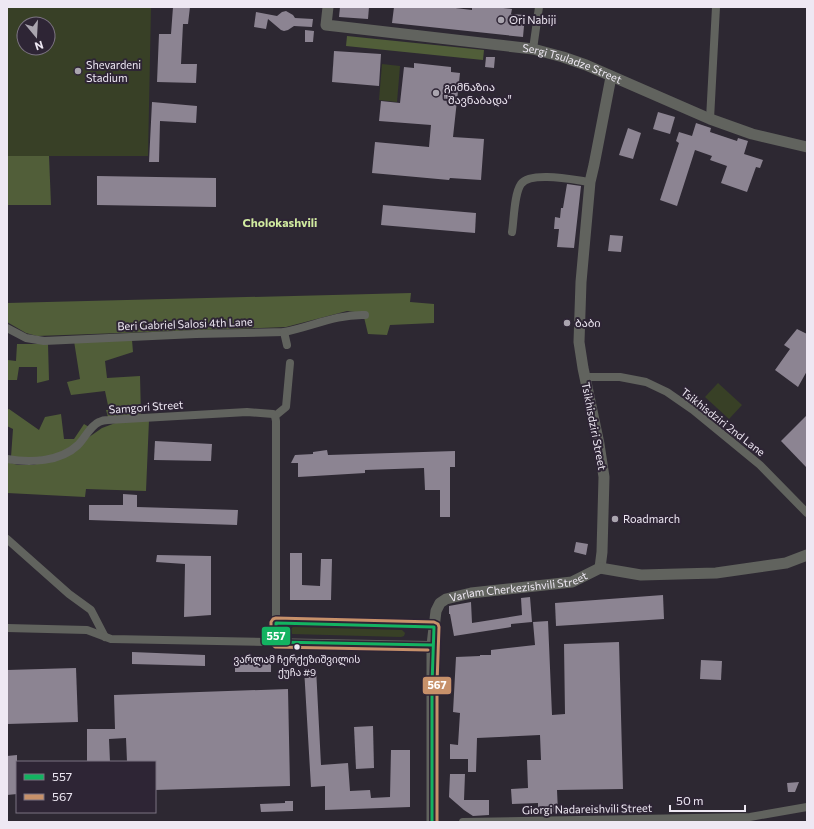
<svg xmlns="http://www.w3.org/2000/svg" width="814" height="829" font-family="Commissioner,'Noto Sans Georgian',sans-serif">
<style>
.green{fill:#384026;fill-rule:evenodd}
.forest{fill:#515e39}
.building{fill:#8c8492}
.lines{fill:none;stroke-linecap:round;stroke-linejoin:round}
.minor{stroke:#61635e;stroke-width:8}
.tertiary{stroke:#61635e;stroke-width:11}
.bus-1-casing{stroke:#2e2535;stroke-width:6}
.bus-2-casing{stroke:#2e2535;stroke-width:6}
.bus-1{stroke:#13b361;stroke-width:3}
.bus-2{stroke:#c7916a;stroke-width:3}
.poi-dot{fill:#aaa5af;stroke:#2e2535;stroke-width:1.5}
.bus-dot{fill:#eee8f3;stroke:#2e2535;stroke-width:1.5}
.labels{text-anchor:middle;stroke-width:4;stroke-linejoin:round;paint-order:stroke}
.bus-label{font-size:10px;fill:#eee8f3;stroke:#2e2535}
.poi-label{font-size:11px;fill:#eee8f3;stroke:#2e2535;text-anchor:start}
.street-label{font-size:11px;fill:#eee8f3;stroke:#2e2535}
.neighbourhood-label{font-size:12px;font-weight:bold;fill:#d0eaa0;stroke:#2e2535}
.line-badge{stroke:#2e2535;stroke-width:1.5}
.badge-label{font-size:11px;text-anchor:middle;font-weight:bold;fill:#fff}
</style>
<rect width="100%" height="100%" fill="#2d2832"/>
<g class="green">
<path d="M7,7H151L148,156H7ZM24,24H48V48H24Z"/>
<path d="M382,64L400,66L397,102L379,100Z"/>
<path d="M718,383L742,405L729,419L705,397Z"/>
<path d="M293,627L402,630L405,633L404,636L401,637L292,634L290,630Z"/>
</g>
<g class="forest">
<path d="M347,36L484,50L483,60L346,46Z"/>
<path d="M7,156H49L51,205H7Z"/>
<path d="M411,293L410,302L434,304V323L390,325L387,335L368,334L363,313L347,311L286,327L37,336L26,333L7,322V303Z"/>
<path d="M132,340L133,352L105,361L107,378L140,376L141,416L108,417L106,410H109L105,391L71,395L67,382L80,379L74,341Z"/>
<path d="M17,344H48L49,380L37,383V367H19L17,380H7L8,360L16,361Z"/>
<path d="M9,409L39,430L45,417L61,414L64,439H74L84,424L89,427C85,433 81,440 75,445C57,460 33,457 11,457L13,429L7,426V410Z"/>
<path d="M149,420L146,491L86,489L85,497L7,493V462L18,465H33L59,458L102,428L118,422Z"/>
</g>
<g class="building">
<path d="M173,7H190L188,24H183L181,64H197L196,83L157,82L159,34H171Z"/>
<path d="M340,7H369L368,19L339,17Z"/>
<path d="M394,7H447L472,10V7H494L512,9L511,14L525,15L523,37L392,23Z"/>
<path d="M286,11L293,15L295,18L313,19L312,27L294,26L288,30L284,31L281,30L268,19L266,29L254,27L256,12L277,16L282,12Z"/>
<path d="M305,30L314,31L313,42H305Z"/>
<path d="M334,51L381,54L379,86L332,82Z"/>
<path d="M486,57H495L494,68L485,67Z"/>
<path d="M414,63L451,67V72L460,73L453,137L484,139L481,180L450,178L449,180L372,173L375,142L429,147L431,125L379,121L381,101L400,103L404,67L414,68Z"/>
<path d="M152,102L197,106L196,123L160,121L159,162H149Z"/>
<path d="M658,112L675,117L670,134L653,129Z"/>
<path d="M696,123L711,128L710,132L737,141L738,138L748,141L744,154L763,160L760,168L756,167L747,192L721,183L727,166L710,160L712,156L695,150L677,206L660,200L679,143L676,141L679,132L692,136Z"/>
<path d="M628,128L641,133L633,159L619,155Z"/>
<path d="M97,176L216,178V207L97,205Z"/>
<path d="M567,184L581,186L574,248L557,247L559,229H554L555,217L560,218L561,208H563Z"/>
<path d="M383,205L476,213L475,233L381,225Z"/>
<path d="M610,235L623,236L621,252L608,251Z"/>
<path d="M797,329L807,334V371L798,387L775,370L790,349L784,345Z"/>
<path d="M807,415V468L781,441Z"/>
<path d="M155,441L212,444L211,461L154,460Z"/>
<path d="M327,450L328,455L455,451V467H450V517H440V490H425L424,468L365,470V473L298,477V463H291L295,455L313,454V452Z"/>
<path d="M123,494L137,495V507L238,510L237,525L89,520V505H123Z"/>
<path d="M576,542L588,544L586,555L574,552Z"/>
<path d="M290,553H302V585L320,586L321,559H332L331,600H290Z"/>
<path d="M157,555L211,556V615L184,617L185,564L156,562Z"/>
<path d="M663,595L664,619L556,626L555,603Z"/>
<path d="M530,597L532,622L511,624V627L454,636L450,614H449V606L471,602L472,623L522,615L521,598Z"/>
<path d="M548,621L552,715L565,714L564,644L619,642L623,789L557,790L558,812H538V803L512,804L511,789L528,788L527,760H541L540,735L477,738L476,772H468V759H450V744L458,745L460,713L453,712L456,657L480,656V655H491V650L535,645L533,622Z"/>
<path d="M132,652L205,655V666L132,664Z"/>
<rect x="235" y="657" width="36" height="15"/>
<path d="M701,660L722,661L721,680L700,679Z"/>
<path d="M76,668L78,722L7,724V670Z"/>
<path d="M304,668H316L321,765L348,763L350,791L370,790L371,798L390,797L391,750H410V807L325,810V786L311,787Z"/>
<path d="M288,689L290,786L155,790V762H127L126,738L109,739L110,762H87V729H115L114,695Z"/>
<path d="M373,726L374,768L356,769L354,727Z"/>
<path d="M17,755V794L7,795V756Z"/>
<path d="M450,774H465L464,800H489V815L473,816L464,810L449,797Z"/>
<path d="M799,782L795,792H788L787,783Z"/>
<path d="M285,801H293V811L261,812L260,804L285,803Z"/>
</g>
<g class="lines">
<g class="minor">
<path d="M533,49L539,7"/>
<path d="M710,119L716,7"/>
<path d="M512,232C514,220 514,194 521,184C531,171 574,180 590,182"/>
<path d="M7,328L26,338L44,341L196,334L284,332C311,327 336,314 365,315"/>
<path d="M284,332L287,345"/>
<path d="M585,377H620L646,382L667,392L693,410L760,465L807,513"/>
<path d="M275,416L286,407L290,363"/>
<path d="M7,459C30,463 60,462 78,445C85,438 90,426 99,422C101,421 105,420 108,420L247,412L273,414L275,416L276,421V642"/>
<path d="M7,539L69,594L91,610L105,637"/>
<path d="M7,628L87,630L111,639L432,645"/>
<path d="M463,822L750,817L807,807"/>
</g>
<g class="tertiary">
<path id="s1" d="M328,7L326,25L533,49L563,57L586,65L710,119L752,134L807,147"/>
<path d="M600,568L602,552L604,477L599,444L583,368L579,342L581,282L590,182L594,165L611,77"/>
<path d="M600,568L641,575L716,573L786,563L807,555"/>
<path id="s2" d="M432,822V645L436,611L440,603L446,599L471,593L572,582L600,568"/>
</g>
<defs>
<path id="bus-1" d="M432,645L276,642V623L434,627L432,684V822"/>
<path id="bus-2" d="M428,650L275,647L271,643V622L273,619L276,618L434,622L438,624L439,627L437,684V822"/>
</defs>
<use href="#bus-1" class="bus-1-casing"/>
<use href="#bus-2" class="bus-2-casing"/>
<use href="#bus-1" class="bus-1"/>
<use href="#bus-2" class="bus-2"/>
</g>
<g class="poi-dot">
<circle cx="501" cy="20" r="4"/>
<circle cx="78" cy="71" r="4"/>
<circle cx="436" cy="93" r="4"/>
<circle cx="567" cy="323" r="4"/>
<circle cx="615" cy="519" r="4"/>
</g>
<circle class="bus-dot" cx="297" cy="647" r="3.5"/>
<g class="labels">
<g class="bus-label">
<text x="297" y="663">ვარლამ ჩერქეზიშვილის<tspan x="297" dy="13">ქუჩა #9</tspan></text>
</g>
<g class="poi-label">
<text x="509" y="24">Ori Nabiji</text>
<text x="86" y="69">Shevardeni<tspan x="86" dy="13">Stadium</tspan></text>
<text x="444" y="91">გიმნაზია<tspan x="444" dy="13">"შავნაბადა"</tspan></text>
<text x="575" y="327">ბაბი</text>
<text x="623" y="523">Roadmarch</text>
</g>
<g class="street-label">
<text dy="4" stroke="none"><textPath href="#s1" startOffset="268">Sergi Tsuladze Street</textPath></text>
<text transform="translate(185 324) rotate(-2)" y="4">Beri Gabriel Salosi 4th Lane</text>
<text transform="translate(146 407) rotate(-4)" y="4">Samgori Street</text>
<text transform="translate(723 422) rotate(38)" y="4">Tsikhisdziri 2nd Lane</text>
<text transform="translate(594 426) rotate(79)" y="4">Tsikhisdziri Street</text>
<text dy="4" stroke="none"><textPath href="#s2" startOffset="301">Varlam Cherkezishvili Street</textPath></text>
<text transform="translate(587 809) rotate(-1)" y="4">Giorgi Nadareishvili Street</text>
</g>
<g class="neighbourhood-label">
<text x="280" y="227">Cholokashvili</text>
</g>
</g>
<g class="line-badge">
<rect x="261" y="626" width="30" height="20" rx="4" fill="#13b361"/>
<rect x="422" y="676" width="30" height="19" rx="4" fill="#c7916a"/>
</g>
<g class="badge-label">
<text x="276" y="640">557</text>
<text x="437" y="689">567</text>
</g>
<rect width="814" height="829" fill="none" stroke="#eee8f3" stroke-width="16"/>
<rect x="16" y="761" width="140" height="52" fill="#2e2535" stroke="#7b7381"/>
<rect x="24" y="774" width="20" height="6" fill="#13b361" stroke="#7b7381"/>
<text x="52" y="781" font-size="12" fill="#eee8f3">557</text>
<rect x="24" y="794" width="20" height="6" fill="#c7916a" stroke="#7b7381"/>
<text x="52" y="801" font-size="12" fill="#eee8f3">567</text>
<g transform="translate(36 36) rotate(162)"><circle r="19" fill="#2e2535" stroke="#7b7381"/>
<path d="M0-3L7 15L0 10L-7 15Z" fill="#aaa5af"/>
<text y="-6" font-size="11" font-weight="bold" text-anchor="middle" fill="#eee8f3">N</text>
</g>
<path d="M670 805v6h75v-6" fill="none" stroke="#eee8f3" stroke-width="2"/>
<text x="676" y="805" font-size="12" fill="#eee8f3" stroke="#2e2535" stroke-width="3" paint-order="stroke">50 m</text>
</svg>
